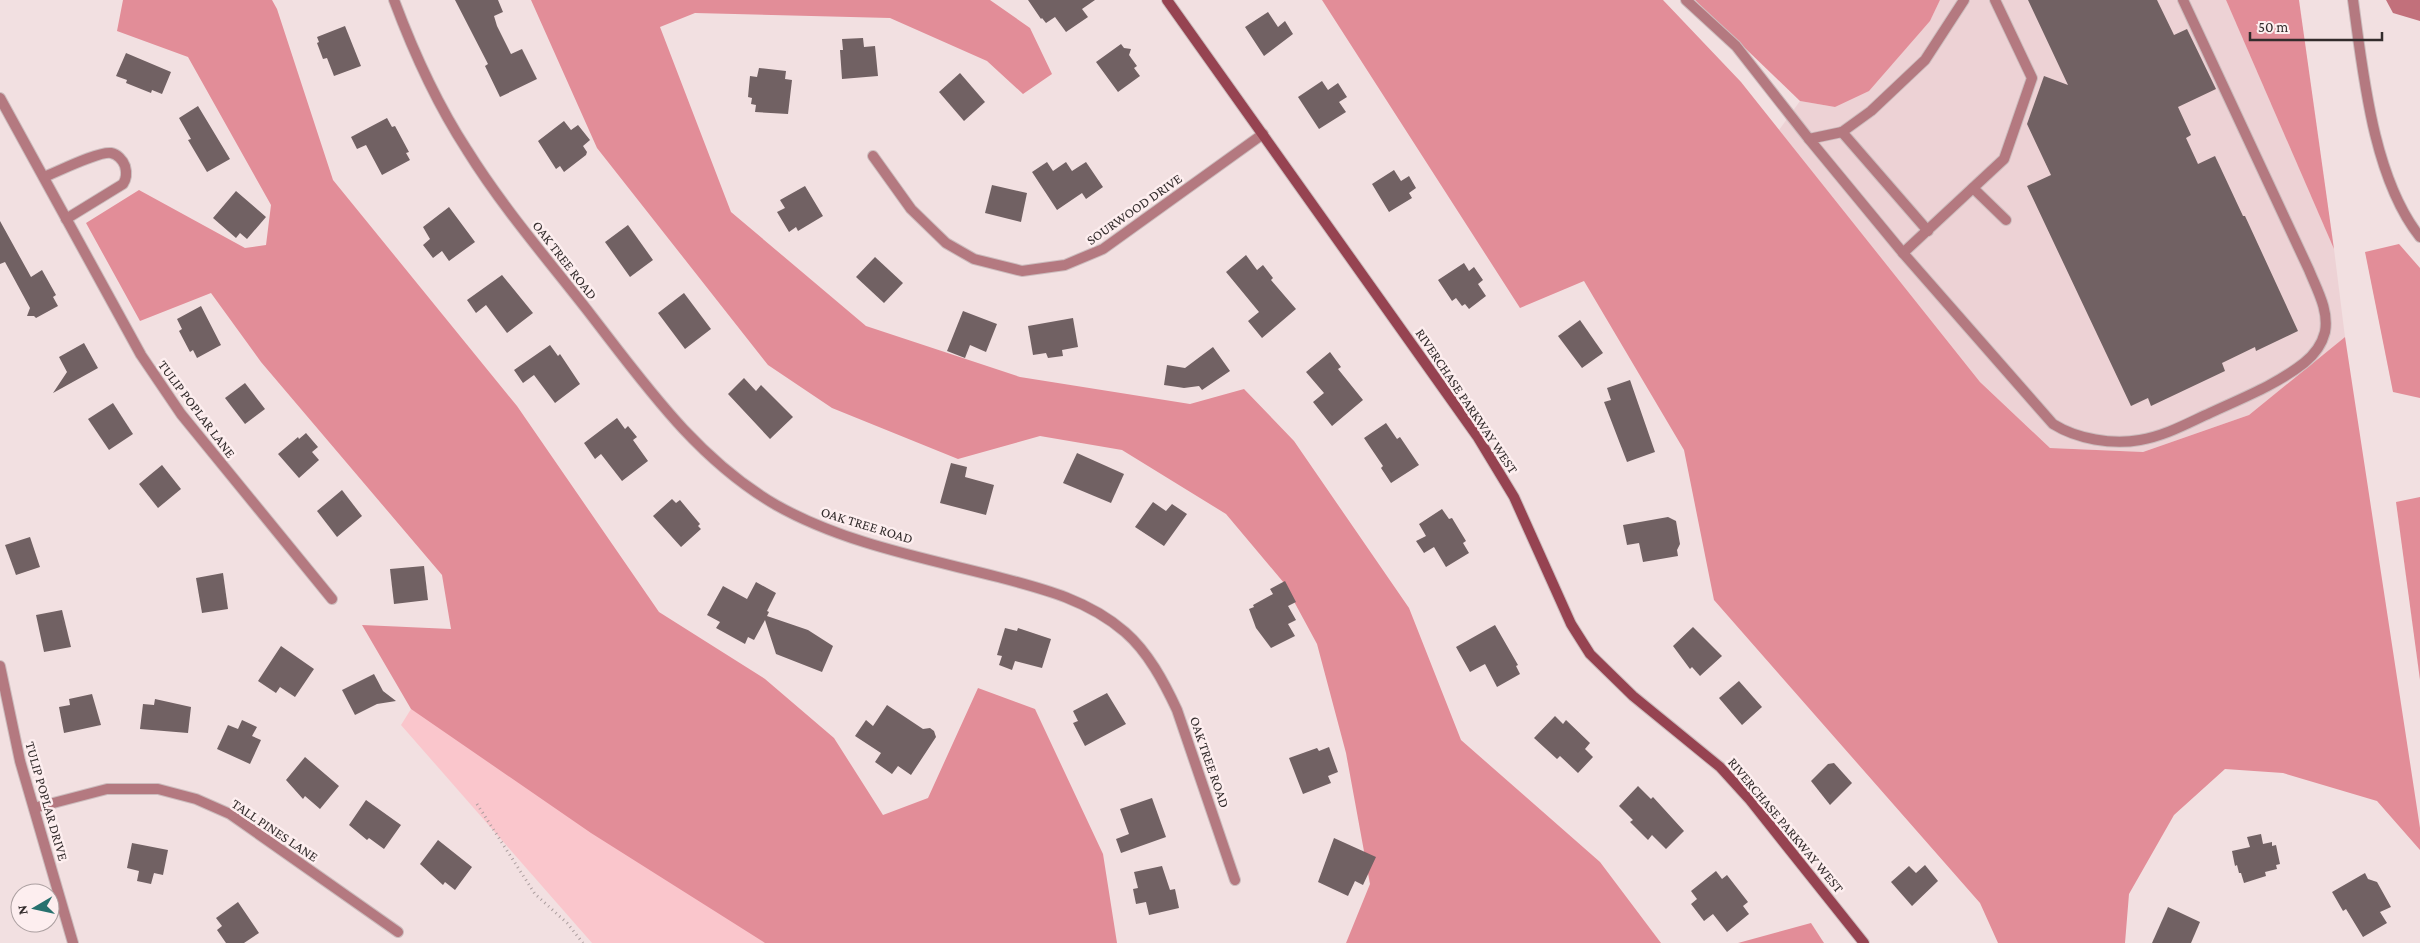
<svg xmlns="http://www.w3.org/2000/svg" width="2420" height="943" font-family="'Crimson Pro',serif">
<style>
.built{fill:#edd2d5}
.green{fill:#fac6cc}
.forest{fill:#e28d98}
.water{fill:#c2707b}
.building{fill:#716163}
.lines{fill:none;stroke-linecap:round;stroke-linejoin:round}
.lane-casing{stroke:#ccbcbd;stroke-width:12}
.street-casing{stroke:#ccbcbd;stroke-width:12}
.secondary-casing{stroke:#ccbcbd;stroke-width:12}
.path{stroke:#ac9e9f;stroke-width:3;stroke-dasharray:1 4;stroke-linecap:butt}
.lane{stroke:#b47980;stroke-width:10}
.street{stroke:#b47980;stroke-width:10}
.secondary{stroke:#964351;stroke-width:10}
.labels{text-anchor:middle;stroke-width:5;stroke-linejoin:round;paint-order:stroke}
.street-label{font-size:14px;fill:#332c2c;stroke:#fdeeef}
</style>
<rect width="100%" height="100%" fill="#f2e0e1"/>
<path class="built" d="M1940,0H2226L2334,249L2345,337L2249,415L2143,452L2050,448L1980,382L1779,130L1800,101L1835,107L1930,21Z"/>
<path class="green" d="M411,709L794,943H592L401,725Z"/>
<g class="forest">
<path d="M123,0H272L277,9L333,180L517,406L659,612L765,679L834,738L883,815L928,798L978,688L1035,709L1103,854L1117,943H765L591,833L411,709L362,625L451,629L442,575L261,362L211,293L140,321L86,223L139,190L245,248L266,245L271,205L188,57L117,31Z"/>
<path d="M531,0H990L1030,28L1052,74L1023,94L987,61L890,18L695,13L660,27L731,212L866,326L1020,377L1190,404L1244,389L1294,441L1409,608L1461,740L1600,862L1661,943H1346L1370,884L1346,753L1317,644L1284,583L1226,514L1122,450L1040,436L958,459L832,408L768,365L597,148Z"/>
<path d="M1322,0H1663L1741,82L1980,382L2050,448L2143,452L2249,415L2345,337L2420,828V850L2377,801L2283,773L2225,769L2174,815L2129,894L2125,943H1998L1980,903L1714,600L1684,450L1584,281L1520,308Z"/>
<path d="M1695,0H1940L1930,21L1869,91L1835,107L1800,101Z"/>
<path d="M2226,0H2299L2334,249Z"/>
<path d="M2399,244L2420,268V398L2393,392L2365,252Z"/>
<path d="M2420,497V680L2396,502Z"/>
<path d="M1811,923L1824,943H1738Z"/>
</g>
<path class="water" d="M2386,0H2420V21L2393,13Z"/>
<g class="building">
<path d="M455,0H498L503,12L494,16L497,26L511,54L522,49L537,79L500,97L485,66L488,64Z"/>
<path d="M1028,0H1095L1082,9L1088,17L1066,32L1055,17L1046,23L1042,18L1041,19Z"/>
<path d="M2028,0H2157L2174,35L2187,29L2216,89L2178,107L2191,135L2186,138L2198,164L2215,156L2243,216H2245L2298,331L2256,351L2255,347L2222,363L2225,371L2151,406L2148,398L2131,406L2027,186L2051,175L2027,124L2044,76L2068,85Z"/>
<path d="M1268,12L1278,27L1285,21L1293,34L1264,56L1245,27Z"/>
<path d="M345,26L361,66L334,76L327,58L323,59L317,43L319,42L317,37Z"/>
<path d="M863,38L864,47L875,46L878,76L842,79L840,50H843L842,39Z"/>
<path d="M1121,44L1124,48L1131,49L1129,55L1137,66L1134,68L1140,76L1118,92L1096,62Z"/>
<path d="M126,53L171,72L162,94L152,90L151,93L126,83L127,80L116,76Z"/>
<path d="M759,68L786,71L785,79L792,80L788,114L755,112L756,105L751,104L752,98L748,97L750,76L757,77Z"/>
<path d="M960,73L985,102L964,121L939,92Z"/>
<path d="M1322,81L1328,90L1338,83L1347,97L1339,102L1346,112L1319,129L1298,97Z"/>
<path d="M198,106L230,159L207,172L188,140L191,139L179,118Z"/>
<path d="M387,118L392,127L395,126L409,152L406,153L410,160L382,175L366,145L357,149L351,137Z"/>
<path d="M564,121L571,130L578,125L590,140L583,146L587,152L586,155L564,172L560,166L556,169L538,141Z"/>
<path d="M1047,162L1053,171L1066,162L1072,171L1086,162L1103,187L1086,199L1082,193L1057,210L1032,172Z"/>
<path d="M1394,170L1401,181L1409,176L1416,188L1409,193L1412,198L1389,212L1372,184Z"/>
<path d="M992,185L1027,193L1021,222L985,213Z"/>
<path d="M805,186L823,216L798,231L796,227L789,232L777,212L785,208L780,200Z"/>
<path d="M236,191L266,217L247,239L240,233L236,238L213,218Z"/>
<path d="M449,207L475,242L449,261L442,251L433,258L423,245L430,239L423,227Z"/>
<path d="M0,221L31,277L42,270L56,295L53,297L58,306L36,318L34,316H27L30,308L5,262L0,264Z"/>
<path d="M628,225L653,260L630,277L605,242Z"/>
<path d="M1246,255L1257,270L1263,265L1273,278L1271,280L1296,309L1262,338L1248,321L1259,312L1226,272Z"/>
<path d="M875,257L903,283L884,303L856,277Z"/>
<path d="M1464,263L1469,271L1474,267L1483,280L1478,284L1486,296L1469,309L1465,304L1462,306L1456,298L1452,301L1438,280Z"/>
<path d="M502,275L533,313L507,333L486,305L476,313L467,300Z"/>
<path d="M684,293L711,329L685,349L658,313Z"/>
<path d="M201,306L221,345L197,358L193,350L190,352L179,331L182,329L177,319Z"/>
<path d="M963,311L997,324L986,352L970,345L965,358L947,351Z"/>
<path d="M1073,318L1078,347L1062,350L1063,356L1048,358L1046,353L1033,355L1028,326Z"/>
<path d="M1580,320L1603,353L1582,368L1558,336Z"/>
<path d="M84,343L98,368L53,393L67,372L59,357Z"/>
<path d="M550,345L558,356L560,354L580,384L555,403L534,375L523,383L514,370Z"/>
<path d="M1213,347L1230,371L1202,390L1199,386L1184,388L1164,385L1167,365L1185,368Z"/>
<path d="M1330,352L1341,367L1338,369L1363,400L1332,426L1313,402L1324,393L1306,372Z"/>
<path d="M744,378L756,391L761,385L793,417L770,439L728,394Z"/>
<path d="M1630,380L1655,452L1627,462L1604,402L1611,400L1607,388Z"/>
<path d="M245,383L265,409L245,424L225,398Z"/>
<path d="M113,403L133,434L109,450L88,419Z"/>
<path d="M617,418L625,429L628,426L637,437L633,440L648,461L622,481L601,454L595,459L584,443Z"/>
<path d="M1386,423L1397,439L1400,437L1419,465L1391,483L1381,468L1383,466L1364,438Z"/>
<path d="M306,433L318,447L312,452L319,460L299,478L278,454L298,437L299,439Z"/>
<path d="M1077,453L1124,474L1111,503L1063,483Z"/>
<path d="M951,463L967,467L965,477L994,485L986,515L940,503Z"/>
<path d="M162,465L181,489L158,508L139,484Z"/>
<path d="M342,490L362,516L337,537L317,511Z"/>
<path d="M672,499L676,503L680,500L700,524L698,526L701,529L681,547L653,516Z"/>
<path d="M1153,502L1166,511L1172,504L1187,514L1164,546L1135,527Z"/>
<path d="M1442,509L1449,519L1452,518L1466,541L1463,543L1469,553L1446,567L1434,547L1424,553L1416,541L1426,536L1419,524Z"/>
<path d="M1668,517L1676,521L1680,544L1677,550L1678,556L1643,562L1639,543L1627,545L1623,525Z"/>
<path d="M30,537L40,567L16,575L5,545Z"/>
<path d="M424,566L428,600L394,604L390,569Z"/>
<path d="M223,573L228,609L202,613L196,578Z"/>
<path d="M1285,581L1296,602L1288,606L1296,620L1288,624L1295,636L1271,648L1256,628L1249,609L1254,607L1253,605L1273,594L1270,589Z"/>
<path d="M756,582L776,593L767,611L769,612L767,616L808,630L833,646L822,672L776,654L765,620L754,640L748,637L745,644L716,628L720,622L707,615L723,586L747,599Z"/>
<path d="M62,610L71,647L44,652L36,615Z"/>
<path d="M1495,625L1518,665L1516,666L1520,674L1497,687L1485,664L1470,672L1456,647Z"/>
<path d="M1693,627L1722,656L1700,676L1692,667L1690,669L1673,646Z"/>
<path d="M1005,628L1017,631L1018,628L1051,639L1042,668L1015,661L1012,670L999,665L1002,656L997,655Z"/>
<path d="M281,646L314,669L295,697L280,687L276,693L258,681Z"/>
<path d="M374,674L383,691L396,701L377,704L355,715L342,690Z"/>
<path d="M1739,681L1762,707L1742,725L1719,698Z"/>
<path d="M1107,693L1126,724L1085,746L1073,723L1078,721L1073,711Z"/>
<path d="M92,694L101,725L64,733L59,707L70,705L69,699Z"/>
<path d="M155,699L191,707L188,733L140,729L143,704L154,705Z"/>
<path d="M887,705L923,729L930,728L934,731L936,737L911,775L898,766L892,774L875,762L881,753L855,736L866,720L873,726Z"/>
<path d="M1555,716L1563,724L1566,720L1590,743L1585,749L1593,757L1578,773L1560,756L1557,759L1534,738Z"/>
<path d="M242,720L257,727L252,736L261,740L250,764L217,749L228,725L238,729Z"/>
<path d="M1329,747L1338,772L1328,776L1331,783L1303,794L1289,758L1317,748L1319,751Z"/>
<path d="M305,757L339,786L320,809L305,796L303,799L286,780Z"/>
<path d="M1834,763L1852,783L1830,805L1811,781L1828,764Z"/>
<path d="M1638,786L1651,799L1653,797L1684,831L1666,849L1652,835L1648,840L1630,822L1633,820L1619,806Z"/>
<path d="M1152,798L1166,837L1121,853L1116,839L1129,834L1120,809Z"/>
<path d="M366,800L401,825L384,849L369,838L367,840L349,825Z"/>
<path d="M2261,834L2263,844L2272,842V846L2276,845L2280,864L2276,865L2277,869L2265,872L2266,876L2244,883L2241,873H2239L2237,865L2235,866L2232,851L2250,847L2247,837Z"/>
<path d="M1334,838L1376,857L1363,885L1355,881L1348,896L1318,882Z"/>
<path d="M438,840L472,867L455,890L445,882L443,885L420,864Z"/>
<path d="M132,843L168,850L163,875L154,873L151,884L137,881L139,871L127,868Z"/>
<path d="M1925,865L1938,881L1912,906L1891,882L1909,866L1916,873Z"/>
<path d="M1162,866L1170,890L1175,889L1179,908L1149,915L1146,902L1136,904L1133,889L1138,888L1134,872Z"/>
<path d="M1716,871L1722,879L1727,875L1748,902L1743,906L1749,914L1727,932L1713,914L1704,921L1691,904L1697,899L1691,891Z"/>
<path d="M2365,873L2368,879L2377,882L2391,907L2380,912L2387,923L2363,937L2346,909L2343,911L2332,892Z"/>
<path d="M238,902L259,933L244,943H226L217,930L222,926L216,918Z"/>
<path d="M2168,907L2200,922L2191,943H2152Z"/>
</g>
<g class="lines">
<defs>
<g id="lane">
<path d="M1964,0L1925,60L1871,111L1842,132L1809,139L1903,253L2004,159L2032,78L1995,0"/>
<path d="M1842,132L1928,231"/>
<path d="M1973,188L2006,220"/>
<path d="M1903,253L2053,424C2077,439 2112,445 2140,440C2165,436 2188,423 2210,413C2242,398 2276,385 2304,363C2314,355 2322,344 2325,332C2329,310 2317,290 2309,270L2183,0"/>
</g>
<g id="street">
<path d="M394,0C413,51 437,104 467,150C503,208 549,261 591,315C646,386 697,459 776,505C843,543 924,558 998,577C1044,589 1088,600 1125,632C1148,652 1164,682 1177,710L1235,880"/>
<path d="M1686,0L1736,46L1809,139"/>
<path d="M2353,0C2363,73 2373,178 2420,237"/>
<path d="M0,98L141,355L181,414L332,599"/>
<path d="M873,156L911,209L946,243L974,259L1022,271L1065,265L1103,249L1263,134"/>
<path d="M44,177C57,172 99,151 111,153C117,154 123,160 125,166C127,173 127,178 123,184L66,219"/>
<path d="M0,666L20,761L73,943"/>
<path d="M34,808L107,789H158L196,799L230,814L398,932"/>
</g>
<path id="secondary" d="M1167,0L1477,436L1514,497L1571,624L1590,654L1633,696L1720,767L1750,800L1864,943"/>
</defs>
<use href="#lane" class="lane-casing"/>
<use href="#street" class="street-casing"/>
<use href="#secondary" class="secondary-casing"/>
<path class="path" d="M477,804L535,894L567,923L583,943"/>
<use href="#lane" class="lane"/>
<use href="#street" class="street"/>
<use href="#secondary" class="secondary"/>
</g>
<g class="labels">
<g class="street-label">
<text transform="translate(1134 209) rotate(-35)" y="5">SOURWOOD DRIVE</text>
<text transform="translate(565 260) rotate(52)" y="5">OAK TREE ROAD</text>
<text transform="translate(1467 401) rotate(56)" y="5">RIVERCHASE PARKWAY WEST</text>
<text transform="translate(197 409) rotate(53)" y="5">TULIP POPLAR LANE</text>
<text transform="translate(867 525) rotate(17)" y="5">OAK TREE ROAD</text>
<text transform="translate(1210 762) rotate(71)" y="5">OAK TREE ROAD</text>
<text transform="translate(47 801) rotate(74)" y="5">TULIP POPLAR DRIVE</text>
<text transform="translate(1786 825) rotate(50)" y="5">RIVERCHASE PARKWAY WEST</text>
<text transform="translate(275 830) rotate(34)" y="5">TALL PINES LANE</text>
</g>
</g>
<g transform="translate(35 908) rotate(261)"><circle r="24" fill="#fdeeef" stroke="#aca0a1"/>
<path d="M0-4L9 19L0 12L-9 19Z" fill="#27716e"/>
<text y="-8" font-size="14" font-weight="bold" text-anchor="middle" fill="#332c2c">N</text>
</g>
<path d="M2250 32v8h132v-8" fill="none" stroke="#332c2c" stroke-width="2.5"/>
<text x="2258" y="32" font-size="15" fill="#332c2c" stroke="#fdeeef" stroke-width="4" paint-order="stroke">50 m</text>
</svg>
